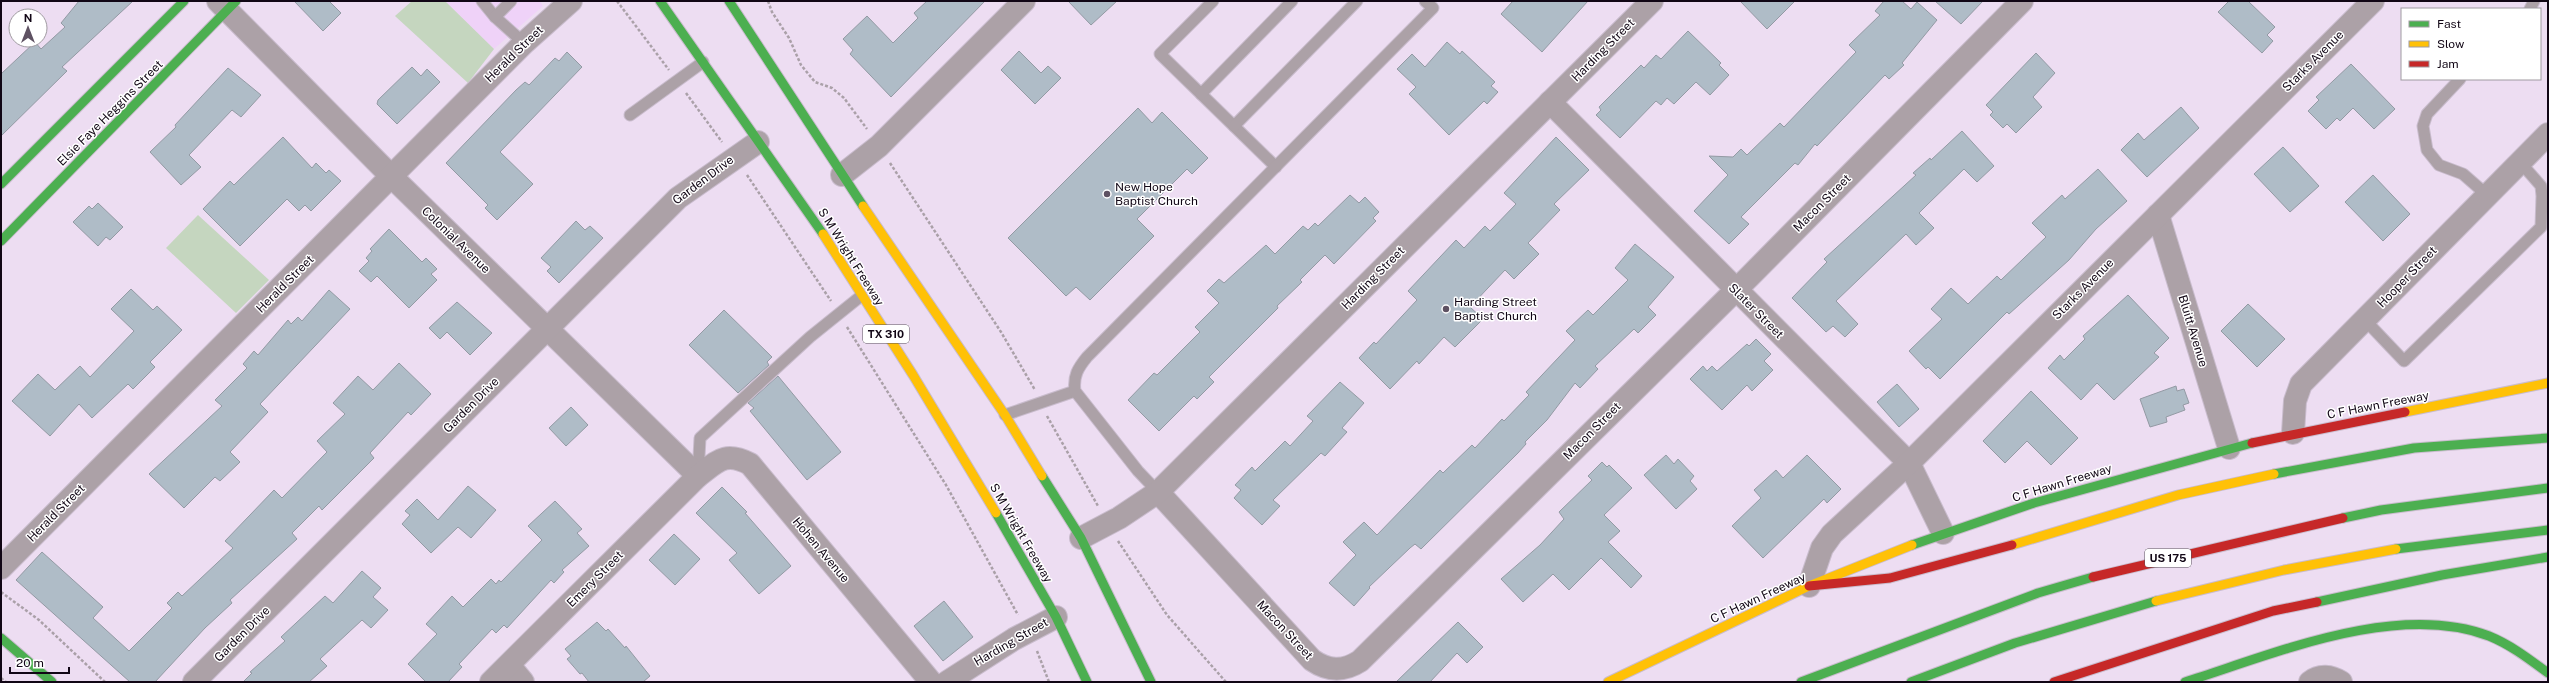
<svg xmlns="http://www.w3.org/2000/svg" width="2549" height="683" font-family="'Public Sans',sans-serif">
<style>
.built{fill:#efd2f8}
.green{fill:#c5d6bf}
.building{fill:#afbcc7;stroke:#939aa4}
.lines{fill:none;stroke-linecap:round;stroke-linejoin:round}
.lane-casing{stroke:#c9bccd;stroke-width:13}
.street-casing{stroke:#c9bccd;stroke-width:24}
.fast-casing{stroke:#c9bccd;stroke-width:11}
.slow-casing{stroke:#c9bccd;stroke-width:11}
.jam-casing{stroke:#c9bccd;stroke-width:11}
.path{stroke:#aaa0a8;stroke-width:2.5;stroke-dasharray:3 2;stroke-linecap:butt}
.lane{stroke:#aca1a7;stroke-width:11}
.street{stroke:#aca1a7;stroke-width:22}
.fast{stroke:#4caf50;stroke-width:9}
.slow{stroke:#ffc107;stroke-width:9}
.jam{stroke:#c62828;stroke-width:9}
.poi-dot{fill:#5e5162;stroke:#fff;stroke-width:1.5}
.labels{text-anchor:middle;stroke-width:3;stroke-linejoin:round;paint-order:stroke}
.shield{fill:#fff;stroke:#58515b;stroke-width:1}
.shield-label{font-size:11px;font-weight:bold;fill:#110615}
.street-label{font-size:12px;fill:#110615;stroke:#fff}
.poi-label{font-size:12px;fill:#110615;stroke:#fff;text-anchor:start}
</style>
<rect width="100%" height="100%" fill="#edddf2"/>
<path class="built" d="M445,1H540L543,6L494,49Z"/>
<g class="green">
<path d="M412,1H445L494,49L468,83L395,16Z"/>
<path d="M198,215L269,280L236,313L166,248Z"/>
</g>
<g class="building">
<path d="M79,1H133L62,67L67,71L1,136V74L35,42L41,49L65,27L61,23Z"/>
<path d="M294,1H329L341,13L323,31Z"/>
<path d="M927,1H985L891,97L850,54L853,50L843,39L867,16L893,43L918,18L914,13Z"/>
<path d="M1068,1H1117L1091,25Z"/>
<path d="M1513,1H1588L1542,52L1501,14Z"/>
<path d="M1740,1H1795L1767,29Z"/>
<path d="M1884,1H1902L1911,9L1917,2L1937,20L1902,63L1904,65L1889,79L1885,75L1817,146L1815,144L1798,165L1795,163L1741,217L1749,224L1729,244L1694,211L1728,175L1709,156L1733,157L1741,149L1747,155L1780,123L1784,127L1856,52L1849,45L1880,15L1875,11Z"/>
<path d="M1935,1H1983L1961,24Z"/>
<path d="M2229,1H2248L2275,27L2267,35L2273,41L2262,53L2218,12Z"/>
<path d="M1688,31L1721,63L1719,65L1729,75L1710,95L1696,82L1674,104L1667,98L1661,105L1656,101L1620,138L1596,115L1601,110L1599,107L1641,65L1644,68L1656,55L1661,59Z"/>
<path d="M1447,42L1460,54L1462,51L1495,82L1491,86L1498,92L1487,104L1484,101L1449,135L1409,94L1416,87L1397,69L1412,54L1425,67Z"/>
<path d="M1019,51L1041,73L1048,66L1061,78L1035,104L1001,70Z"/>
<path d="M567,52L582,67L500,152L533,184L497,220L485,208L488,205L446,163L516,90L525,82L529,85L555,58L559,61Z"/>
<path d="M2036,53L2055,73L2033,97L2042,107L2016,133L2007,124L2003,128L1990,115L1993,112L1986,105Z"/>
<path d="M2351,64L2395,109L2374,129L2353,108L2340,121L2337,118L2326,129L2308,111L2319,100L2316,97Z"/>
<path d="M412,67L421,76L427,69L440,82L397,124L377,104L378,100Z"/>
<path d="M228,68L261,95L241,117L232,110L189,155L201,167L181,185L150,152L176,127L175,125Z"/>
<path d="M2181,107L2199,128L2147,177L2121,150L2138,133L2144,140Z"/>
<path d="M1138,108L1152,123L1162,112L1208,158L1192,174L1187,169L1137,219L1154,236L1090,300L1076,287L1066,296L1008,238Z"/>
<path d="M1962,131L1994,166L1977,182L1964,169L1928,204L1919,213L1934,228L1916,245L1906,234L1836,301L1858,324L1845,337L1833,326L1826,332L1792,298L1827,262L1824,259L1916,175L1913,173L1930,158L1931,160Z"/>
<path d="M283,137L312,168L316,163L326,173L329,170L341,181L311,211L305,205L299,211L287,199L240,246L203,209L230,181L234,185Z"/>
<path d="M1556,137L1589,170L1554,204L1560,210L1528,243L1539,254L1514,279L1505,270L1470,307L1483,319L1455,347L1444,337L1419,364L1417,361L1390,389L1359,358L1374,342L1376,344L1417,300L1408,291L1456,240L1464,248L1485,226L1490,231L1516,204L1504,193Z"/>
<path d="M2283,147L2319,186L2290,212L2254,174Z"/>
<path d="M2098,169L2127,201L2096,229L2069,260L2009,314L2007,312L1940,379L1928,367L1926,369L1909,351L1942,319L1931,309L1951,288L1968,304L1997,276L2001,280L2046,237L2032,223L2062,195L2065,199Z"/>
<path d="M2373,175L2410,214L2383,241L2345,202Z"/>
<path d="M1350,195L1359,203L1365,197L1379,212L1373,218L1376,221L1334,264L1325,255L1300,280L1302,282L1277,306L1278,308L1209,377L1214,382L1197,399L1194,396L1159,431L1128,400L1154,373L1157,375L1200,332L1195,327L1219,303L1207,291L1219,279L1224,283L1266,245L1275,254L1303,226L1308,230L1315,223L1318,226Z"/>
<path d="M98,203L123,227L110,240L106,237L98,246L73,222L89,206L92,209Z"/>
<path d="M576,221L585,230L590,226L603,238L559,283L547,271L551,267L541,258Z"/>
<path d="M389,229L422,262L426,258L437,269L431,274L437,280L409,308L377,276L371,282L359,271L369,261L366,258L372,251L370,249Z"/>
<path d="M1635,244L1674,277L1648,307L1656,315L1638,333L1634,329L1595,366L1598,369L1580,388L1575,383L1547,420L1525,442L1526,444L1518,453L1421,549L1415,544L1410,548L1369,587L1370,588L1354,606L1329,583L1356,555L1343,542L1364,522L1377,535L1440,470L1443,473L1472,445L1475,448L1502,419L1504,421L1529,395L1526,392L1575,340L1566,331L1588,310L1593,315L1628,280L1615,268Z"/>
<path d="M131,289L153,310L157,306L182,330L150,362L155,367L133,389L128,384L92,418L79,404L50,436L12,401L38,374L55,390L80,366L90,377L134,331L111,309Z"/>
<path d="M329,290L350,309L260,404L268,412L230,452L240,462L220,481L215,477L184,508L149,474L222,406L215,400L247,368L243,364L254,351L258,355L288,320L291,324L298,317L302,321Z"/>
<path d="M2128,295L2169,338L2154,353L2159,357L2114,400L2097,383L2081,400L2048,368L2060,355L2064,360L2085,339L2083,336Z"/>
<path d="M457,302L492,333L470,355L447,332L440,339L429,328Z"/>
<path d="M2248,304L2285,339L2257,367L2221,331Z"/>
<path d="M724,310L772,357L767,362L769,365L738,393L689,345Z"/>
<path d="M1756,339L1771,354L1764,361L1773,370L1752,391L1747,385L1722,410L1690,379L1703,366L1707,371L1712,366L1717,371L1747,344L1749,346Z"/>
<path d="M399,363L431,394L411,415L408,412L370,453L374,458L322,510L319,506L292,533L297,539L230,600L232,603L205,628L155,682H130L16,580L42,552L103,607L93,618L129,651L172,608L167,603L178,592L182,596L233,548L225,541L274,490L282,498L327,452L317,441L345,414L333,403L358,376L373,390Z"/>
<path d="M778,376L841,452L807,480L750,411L754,408L748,403Z"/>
<path d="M1340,382L1364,403L1342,428L1347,432L1325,456L1321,453L1273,500L1280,506L1262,525L1234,498L1241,490L1235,485L1252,467L1255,471L1285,441L1290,446L1313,421L1307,416Z"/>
<path d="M1897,384L1919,409L1899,427L1877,402Z"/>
<path d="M2176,386L2177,391L2184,389L2189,403L2183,405L2185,410L2166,417L2167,422L2150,427L2140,399Z"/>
<path d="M2031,391L2078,438L2051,465L2027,441L2005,463L1983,441Z"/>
<path d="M571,407L588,425L566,446L549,428Z"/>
<path d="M1666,455L1674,464L1678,459L1694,476L1690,481L1697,489L1676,509L1644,475Z"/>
<path d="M1807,455L1841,489L1827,503L1824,499L1763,558L1732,526L1761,498L1754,490L1776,470L1783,478Z"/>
<path d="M1602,462L1607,467L1609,465L1632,488L1604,515L1620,531L1608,542L1642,576L1631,588L1601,558L1569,590L1553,574L1523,602L1501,579L1540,545L1564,519L1559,512L1592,480L1588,476Z"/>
<path d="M468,486L496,510L471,538L458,527L431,553L402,524L410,515L405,511L417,499L438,520Z"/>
<path d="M722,487L747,512L745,513L791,566L759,594L729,560L737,553L696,513Z"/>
<path d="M555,501L582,529L577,533L589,546L562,570L564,572L554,583L551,580L507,628L504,625L496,633L492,629L459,664L462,667L448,682H426L408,664L437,634L426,624L452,596L463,607L491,579L496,584L499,580L501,582L542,540L528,526Z"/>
<path d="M674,534L700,559L675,585L649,560Z"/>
<path d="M362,571L381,588L373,597L388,610L371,628L362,620L320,659L327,666L309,682H243L252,673L250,672L285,641L281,637L325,596L333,603Z"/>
<path d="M944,601L973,637L943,661L914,626Z"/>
<path d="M597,622L606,631L608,629L625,648L626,646L650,676L643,682H589L582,673L580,674L567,659L571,656L565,649Z"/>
<path d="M1458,622L1483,647L1467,663L1457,653L1430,682H1396Z"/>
</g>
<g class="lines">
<defs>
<g id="lane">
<path d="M482,1L495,17L524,43"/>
<path d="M1213,1L1160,54L1276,167"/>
<path d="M2530,9L2534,1"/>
<path d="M495,17L511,1"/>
<path d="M2460,79L2427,114L2423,126L2427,150L2439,165L2463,174L2487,195"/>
<path d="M1201,94L1292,1"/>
<path d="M630,115L703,62"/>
<path d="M1234,126L1357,1"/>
<path d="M2365,320L2404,361L2541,227L2542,196L2541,186L2520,162"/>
<path d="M1005,415L1075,391"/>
<path d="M698,476L700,438L810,337L861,296"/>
<path d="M1158,492L1138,471L1075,391C1073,376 1078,368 1087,357L1433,8L1425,1"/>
</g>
<g id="street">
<path d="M218,1L392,177L698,476"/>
<path d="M1550,102L1909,463L1943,533"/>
<path d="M842,175L879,146L1024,1"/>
<path d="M2158,215L2229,448"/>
<path d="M2293,433L2295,401L2301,384L2548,134"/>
<path d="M1158,492L1312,660C1328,671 1343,672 1360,661L1749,277L2022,1"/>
<path d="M1081,538L1119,518L1158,492L1652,1"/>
<path d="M1,568L524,43L571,1"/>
<path d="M1809,586L1822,548L1832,534L1909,463L2373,1"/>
<path d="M509,665L523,682"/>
<path d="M194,682L678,198L758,142"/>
<path d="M491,682L698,476C718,461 725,451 750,464L931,682"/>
<path d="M947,682L1014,639L1056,617"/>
<path d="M2310,682C2320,674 2331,676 2341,682"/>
</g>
<g id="fast">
<path d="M660,1L823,234"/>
<path d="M729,1L863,206"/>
<path d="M1,184L184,1"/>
<path d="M1,241L236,1"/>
<path d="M2274,474L2414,448L2548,438"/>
<path d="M1042,476L1081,538L1151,682"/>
<path d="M996,513L1056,617L1087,682"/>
<path d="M2343,518L2381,510L2548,488"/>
<path d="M1912,545L2034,503L2252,443"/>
<path d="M2396,549L2548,530"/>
<path d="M2317,602L2442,575L2548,557"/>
<path d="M1,638L52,682"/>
<path d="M1801,682L2038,593L2093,577"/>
<path d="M1911,682L2015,643L2156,601"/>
<path d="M2185,682C2274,654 2397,601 2489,636C2511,645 2529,659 2548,673"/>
</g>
<g id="slow">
<path d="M863,206L1005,415L1042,476"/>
<path d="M823,234L913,375L996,513"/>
<path d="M2405,412L2548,383"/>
<path d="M2012,545L2178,495L2274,474"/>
<path d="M2156,601L2284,570L2396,549"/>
<path d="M1608,682L1809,586L1912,545"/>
</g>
<g id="jam">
<path d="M2252,443L2405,412"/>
<path d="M2093,577L2343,518"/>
<path d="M1809,586L1890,578L2012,545"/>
<path d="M2054,682L2273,611L2317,602"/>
</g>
</defs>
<use href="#lane" class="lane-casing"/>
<use href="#street" class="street-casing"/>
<use href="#fast" class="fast-casing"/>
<use href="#slow" class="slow-casing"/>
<use href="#jam" class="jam-casing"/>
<g class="path">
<path d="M617,1L669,70"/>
<path d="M768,1L772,12L789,38L801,65L815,82L832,88L844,98L867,129"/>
<path d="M686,93L722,142"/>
<path d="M890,163L1001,332L1035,390"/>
<path d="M747,175L831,301"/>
<path d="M847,327L946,485L1018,615"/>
<path d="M1047,416L1098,506"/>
<path d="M1118,541L1167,615L1226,682"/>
<path d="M1,592L39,620L105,682"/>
<path d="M1037,651L1049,682"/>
<path d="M1,678L6,682"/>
</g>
<use href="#lane" class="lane"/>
<use href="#street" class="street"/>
<use href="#fast" class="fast"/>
<use href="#slow" class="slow"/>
<use href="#jam" class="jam"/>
</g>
<g class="poi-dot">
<circle cx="1107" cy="194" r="4"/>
<circle cx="1446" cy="309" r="4"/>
</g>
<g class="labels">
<g class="shield">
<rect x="863" y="325" width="46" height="18" rx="3"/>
<rect x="2145" y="549" width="46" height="18" rx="3"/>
</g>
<g class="shield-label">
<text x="886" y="338">TX 310</text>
<text x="2168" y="562">US 175</text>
</g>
<g class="street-label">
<text transform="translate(1603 50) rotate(-45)" y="4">Harding Street</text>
<text transform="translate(514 54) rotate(-44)" y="4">Herald Street</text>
<text transform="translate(2313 61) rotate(-45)" y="4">Starks Avenue</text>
<text transform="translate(110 113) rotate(-45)" y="4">Elsie Faye Heggins Street</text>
<text transform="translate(703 180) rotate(-37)" y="4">Garden Drive</text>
<text transform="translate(1822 203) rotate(-45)" y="4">Macon Street</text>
<text transform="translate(456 240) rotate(44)" y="4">Colonial Avenue</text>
<text transform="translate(851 257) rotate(58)" y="4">S M Wright Freeway</text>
<text transform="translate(2407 277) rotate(-46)" y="4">Hooper Street</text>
<text transform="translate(1373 278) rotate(-45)" y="4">Harding Street</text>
<text transform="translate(285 284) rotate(-45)" y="4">Herald Street</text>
<text transform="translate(2083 289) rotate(-45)" y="4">Starks Avenue</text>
<text transform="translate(1756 311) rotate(45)" y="4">Slater Street</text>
<text transform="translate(2193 331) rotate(73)" y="4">Bluitt Avenue</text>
<text transform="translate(471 405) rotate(-45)" y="4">Garden Drive</text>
<text transform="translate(2378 405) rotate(-11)" y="4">C F Hawn Freeway</text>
<text transform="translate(1592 431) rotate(-45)" y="4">Macon Street</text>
<text transform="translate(2062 483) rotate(-17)" y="4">C F Hawn Freeway</text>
<text transform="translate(56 513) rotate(-45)" y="4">Herald Street</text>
<text transform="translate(1021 533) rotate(60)" y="4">S M Wright Freeway</text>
<text transform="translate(821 550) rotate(50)" y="4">Hohen Avenue</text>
<text transform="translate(595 579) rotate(-45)" y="4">Emery Street</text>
<text transform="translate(1758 598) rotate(-25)" y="4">C F Hawn Freeway</text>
<text transform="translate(1285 630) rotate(47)" y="4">Macon Street</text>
<text transform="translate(242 634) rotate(-45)" y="4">Garden Drive</text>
<text transform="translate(1011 642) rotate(-30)" y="4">Harding Street</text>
</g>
<g class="poi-label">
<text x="1115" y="191">New Hope<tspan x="1115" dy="14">Baptist Church</tspan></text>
<text x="1454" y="306">Harding Street<tspan x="1454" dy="14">Baptist Church</tspan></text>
</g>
</g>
<rect width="2549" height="683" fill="none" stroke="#110615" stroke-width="4"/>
<rect x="2401" y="8" width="140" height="72" fill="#ffffff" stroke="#a09ba1"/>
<rect x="2409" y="21" width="20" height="6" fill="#4caf50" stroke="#a09ba1"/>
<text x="2437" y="28" font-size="12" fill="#110615">Fast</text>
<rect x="2409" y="41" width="20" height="6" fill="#ffc107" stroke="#a09ba1"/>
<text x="2437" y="48" font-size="12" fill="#110615">Slow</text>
<rect x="2409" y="61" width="20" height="6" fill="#c62828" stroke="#a09ba1"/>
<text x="2437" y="68" font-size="12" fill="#110615">Jam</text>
<g transform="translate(28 28)"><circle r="19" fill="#ffffff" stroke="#a09ba1"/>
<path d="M0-3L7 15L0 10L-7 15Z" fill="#5e5162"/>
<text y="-6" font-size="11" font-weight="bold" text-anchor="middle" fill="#110615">N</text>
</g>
<path d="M10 667v6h59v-6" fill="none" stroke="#110615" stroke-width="2"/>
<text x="16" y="667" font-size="12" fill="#110615" stroke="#ffffff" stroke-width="3" paint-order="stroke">20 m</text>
</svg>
